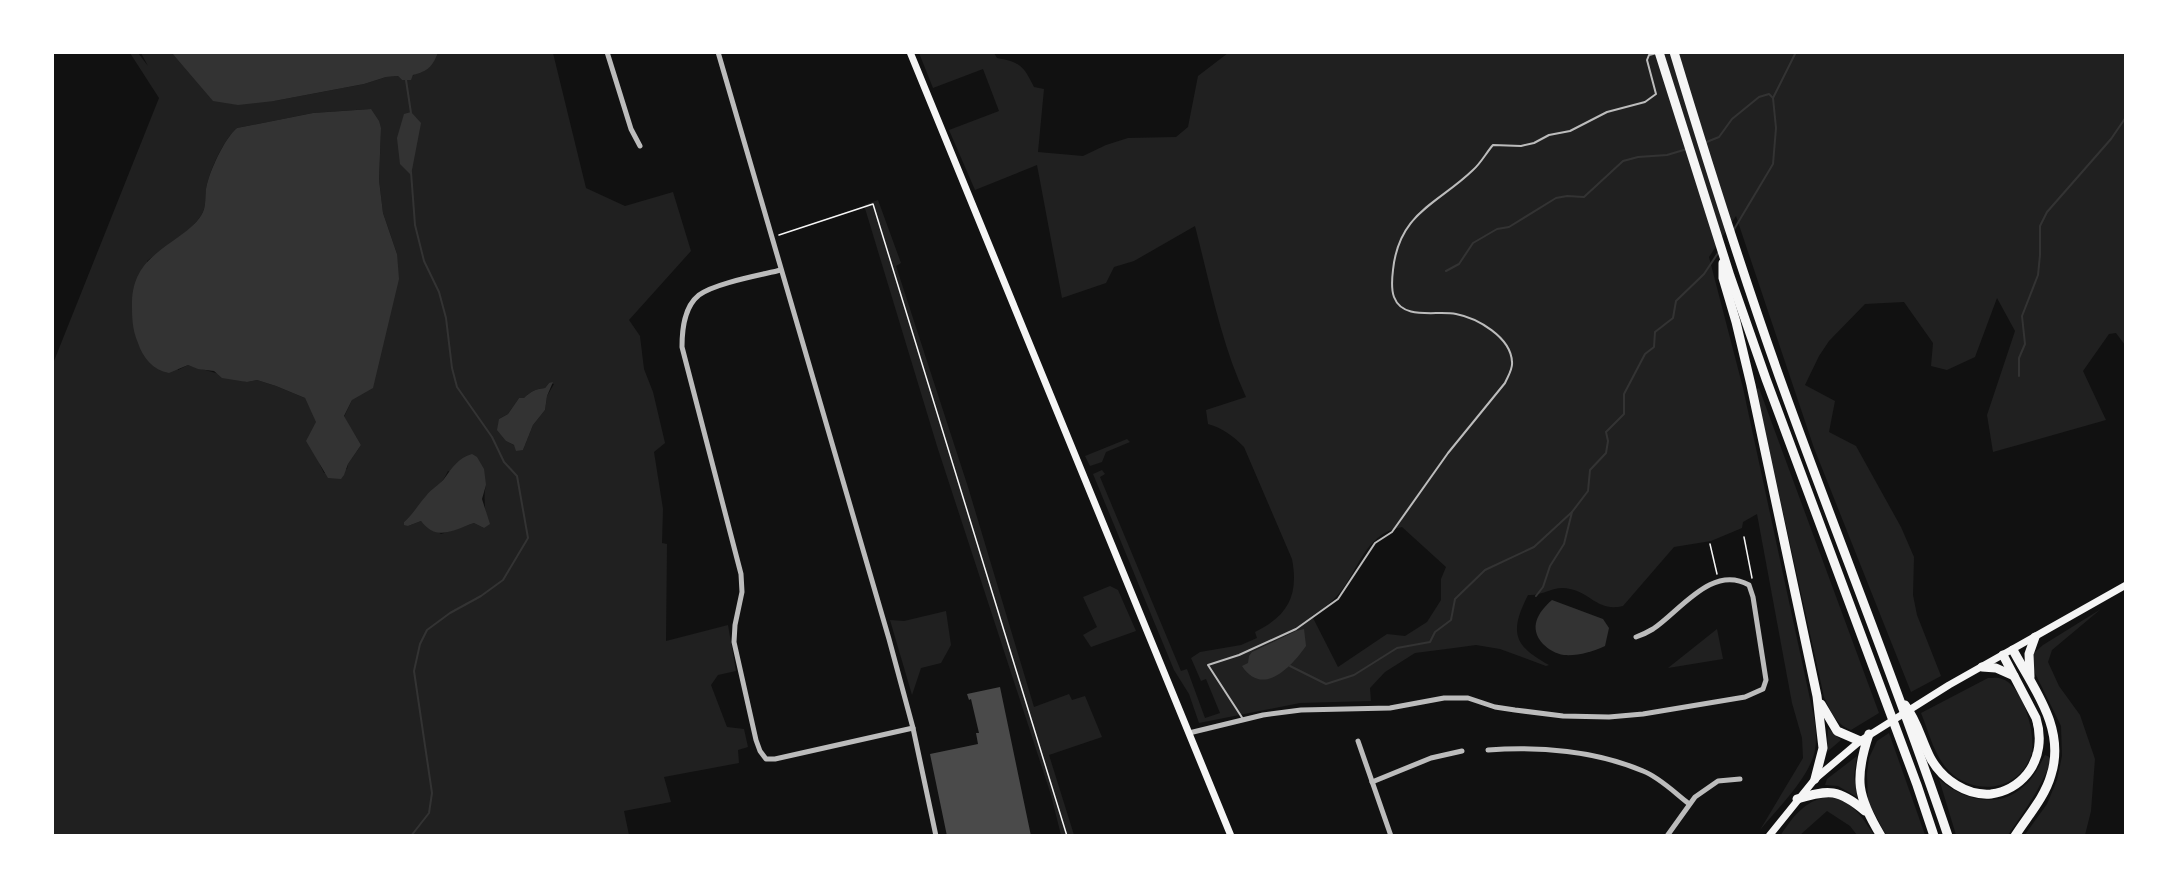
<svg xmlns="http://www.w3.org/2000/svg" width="2178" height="888" font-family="'Libre Baskerville',serif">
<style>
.green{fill:#202020;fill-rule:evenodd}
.water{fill:#333}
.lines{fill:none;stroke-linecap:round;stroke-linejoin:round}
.stream{stroke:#333;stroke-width:2}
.building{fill:#4a4a4a}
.path{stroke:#f5f5f5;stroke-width:1.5}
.service{stroke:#bcbcbc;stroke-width:2}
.minor{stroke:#bcbcbc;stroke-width:5}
.secondary{stroke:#f5f5f5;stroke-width:7}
.motorway{stroke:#f5f5f5;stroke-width:9}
</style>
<rect width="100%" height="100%" fill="#111"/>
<g class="green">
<path d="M130,53H138L148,66L141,53L151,54L172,53L178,59L274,101L364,84L386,77L398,76L402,80H410C418,66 430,72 438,53H553L586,188L625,206L673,192L691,251L629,320L640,336L644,369L653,392L665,443L654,452L663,509L662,543L667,544L666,641L728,625L736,671L718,675L711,685L727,727L744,729L748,747L738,750L739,763L664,777L671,802L624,811L629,835H53L52,366L159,98ZM370,109L381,128L379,180L383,213L397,254L352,400L344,417L361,445L348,464L347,469L324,473L320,465L317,422L305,398L276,386L257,380L247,382L188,365L178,370L147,261C165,247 192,233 203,212C206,206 205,197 206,190C208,173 224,139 237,128L313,113ZM549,383L554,384L547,396L545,410L533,425L523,450L506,441L499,419L508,414L519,398H524C531,391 536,389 545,388ZM448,471L486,485C482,501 488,512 484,528L474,523L441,534L421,521L408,526L404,522C420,508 439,490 448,471Z"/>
<path d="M919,53H994L997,58C1021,62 1024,67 1034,87L1044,89L1038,152L1083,156L1106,145L1128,138L1176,137L1188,127L1198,76L1228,53H2125V345L2116,333L2109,334L2083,371L2106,420L1993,452L1987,415L2015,331L1997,298L1975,357L1947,370L1931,366L1933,343L1904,302L1865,304L1829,341L1819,356L1805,385L1835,401L1829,432L1856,446L1901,527L1914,557L1913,595L1917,615L1941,676L1911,692L1814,448L1736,216L1709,257L1743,388L1810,699C1814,716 1818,733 1815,750C1810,777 1777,809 1760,830L1803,758L1802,738L1792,703L1757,514L1743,522L1742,528L1711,541L1674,547L1623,606C1598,612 1591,593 1570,589C1553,585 1545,596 1528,595C1510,631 1512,645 1549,665L1546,666L1500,649L1476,645L1454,648L1415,653L1385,672L1370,688L1371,701L1300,703L1199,723L1189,694L1174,670L1093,474L1102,470L1105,474L1100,477L1181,671L1187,669L1205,718L1220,713L1206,679L1201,681L1191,658L1200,652L1241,645L1257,638L1255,632C1288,616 1299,595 1292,559L1244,447C1233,436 1223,428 1208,424L1206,410L1246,397C1221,343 1210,284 1195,226L1134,261L1114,267L1106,283L1062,298L1037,165L975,190L949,130L999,111L983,69L933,88ZM1402,527L1446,567L1441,579V600L1427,622L1405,636L1387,634L1338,667L1312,616C1320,611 1328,605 1334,599C1359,574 1362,534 1402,527Z"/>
<path d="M878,200L901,263L896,266L968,487L1034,707L1069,694L1072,700L1085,696L1102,737L1049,755L1074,835H1061L1051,795L937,446L864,205Z"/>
<path d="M1759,388L1879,713L1851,730C1835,724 1831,711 1824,697L1756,390Z"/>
<path d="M1127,439L1130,442L1106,452L1102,462L1090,466L1085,456Z"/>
<path d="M1110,586L1118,590L1136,631L1091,647L1083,635L1097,627L1083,597Z"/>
<path d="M2101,609L2052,650L2048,662L2059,686L2080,715L2095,759L2091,811L2085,835L2024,836L2047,804L2057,780L2062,756L2061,726L2032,667L2034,653L2043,645Z"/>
<path d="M946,611L951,645L941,663L921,668L912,695L890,620L904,621Z"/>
<path d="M1717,629L1723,659L1668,668Z"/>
<path d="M1988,678C1992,678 1998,677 2002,679C2023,685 2037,736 2031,755C2019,792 1973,796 1949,771C1934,756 1929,732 1921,713Z"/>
<path d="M1828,728L1841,740L1827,752Z"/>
<path d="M1889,733L1925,835H1886L1868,801L1867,774L1869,758L1877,741Z"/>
<path d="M2045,755L2052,758C2042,787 2025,810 2008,835H1956L1939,779C1962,800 1999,810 2024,786C2034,778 2039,766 2045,755Z"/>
<path d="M1857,756L1854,776L1857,797L1838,786L1825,785L1827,779Z"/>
<path d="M1827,797C1851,798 1862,817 1874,835H1857L1850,826L1827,811L1800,835L1780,836C1793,817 1804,801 1827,797Z"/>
</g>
<g class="water">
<path d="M172,53H438C432,67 428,71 413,75L411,80H402L398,76L386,77L364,84L274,101L238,105L213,101Z"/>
<path d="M371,109L379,121L381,128L379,180L383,213L397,254L399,279L373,388L352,400L344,416L361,445L348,464L344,475L341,479L328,478L306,441L316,422L305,398L276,386L257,380L247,382L222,378L214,371L198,369L188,365L169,373C153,370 143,358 138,343C132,329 132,317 132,302C133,266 155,254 181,235C189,229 199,221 203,212C206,206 205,196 206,189C209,172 224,139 237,128L313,113Z"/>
<path d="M411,112L421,123L411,175L400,164L397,138L404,114Z"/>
<path d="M553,382L547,396L545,410L533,425L523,450L516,451L514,445L506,441L497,430L499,419L508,414L519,398H524C531,391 536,389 545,388L549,383Z"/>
<path d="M472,454L477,457L484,469L486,485L482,499L490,524L484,528L474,523C453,530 437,542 421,521L408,526L404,525V522C414,513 418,505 426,496C431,489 439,485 444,479C452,468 458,458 472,454Z"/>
<path d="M1552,600L1603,619L1609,628L1605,646C1592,652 1578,656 1564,655C1556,654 1548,649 1543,644C1528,628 1538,612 1552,600Z"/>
<path d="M1304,629L1306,646C1292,666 1263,698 1242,666L1248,663L1249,656L1252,652L1296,631Z"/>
</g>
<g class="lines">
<g class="stream">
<path d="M406,80L411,113"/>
<path d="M1704,143L1719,137L1732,119L1759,97L1769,94L1773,98"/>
<path d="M1733,231L1773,164L1776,128L1773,98L1796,52"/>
<path d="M1446,271L1459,264L1473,243L1497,229L1509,227L1556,198L1567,196L1584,197L1623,161L1638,157L1667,155L1687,149"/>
<path d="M2019,376V358L2025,344L2022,316L2038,275L2040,255V226L2047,212L2111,139L2126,117"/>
<path d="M1536,596L1543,587L1550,566L1564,544L1572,512L1588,491L1590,470L1606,453L1608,441L1606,432L1624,414V394L1645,354L1654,347L1655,332L1673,318L1676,301L1704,274L1718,253"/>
<path d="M1290,666L1326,684L1354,675L1397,648L1430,642L1435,632L1451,620L1455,599L1485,570L1534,547L1572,512"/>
<path d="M411,836L429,813L432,793L414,671L420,644L427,630L450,613L481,596L503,580L528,538L517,476L504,462L492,437L457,387L452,368L446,318L439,292L424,261L415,225L411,172"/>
</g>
</g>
<path class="building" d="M1000,687L1031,836H947L930,754L978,744L976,733H979L971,699L969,700L967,694Z"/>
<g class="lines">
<g class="path">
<path d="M779,235L873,204L1067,836"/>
<path d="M1744,537L1752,578"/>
<path d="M1710,544L1717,574"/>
</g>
<path class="service" d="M1243,719L1208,665L1239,655L1296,629L1338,599L1375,543L1392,532L1448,453L1505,383C1508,376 1513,369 1512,362C1511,337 1477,318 1456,314C1437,310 1403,321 1394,297C1391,289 1392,278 1393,270C1399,212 1438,204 1473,170C1481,163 1486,153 1493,145L1521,146L1534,143L1549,135L1570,131L1607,112L1645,102L1656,94L1647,60L1649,55L1657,53"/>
<g class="minor">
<path d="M607,52L631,129L640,146"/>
<path d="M718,52L889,639L913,728L936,836"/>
<path d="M781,270C761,275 715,283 699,295C684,307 682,329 682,347L741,574L742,592L735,625L734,642L756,740L760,751L766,759H775L913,728"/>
<path d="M1189,733L1263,715L1301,710L1390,708L1444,698H1468L1495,707L1515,710L1563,716L1609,717L1643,714L1745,697L1763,689L1766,680L1753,597L1749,585C1712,564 1681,610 1653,629C1648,632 1642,635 1636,637"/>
<path d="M1358,741L1391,836"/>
<path d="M1488,750C1539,746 1596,751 1643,771C1659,777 1675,793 1688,803"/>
<path d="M1372,782L1431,758L1462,751"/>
<path d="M1667,836L1695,797L1718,781L1740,779"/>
</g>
<g class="secondary">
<path d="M910,52L1231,836"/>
<path d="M1769,836L1815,779L1860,741L1949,685L2126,585"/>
</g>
<g class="motorway">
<path d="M1659,52L1730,276L1766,379L1917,785L1934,836"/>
<path d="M1674,52C1707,161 1741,269 1779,376C1834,530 1896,681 1948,836"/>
<path d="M1723,263V278L1736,322L1751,385L1817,696L1823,748L1815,779"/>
<path d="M2013,650C2034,689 2066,729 2051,775C2045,797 2027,817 2015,836"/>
<path d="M1982,667L1996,668L2014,676"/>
<path d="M2030,677L2029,654L2035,637"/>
<path d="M1821,704L1837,731L1860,741"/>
<path d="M1905,705C1918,722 1921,740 1931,759C1943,780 1967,796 1991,794C2005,792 2018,785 2027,774C2040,758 2042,737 2036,718L2003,655"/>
<path d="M1869,734C1854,779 1857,796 1881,836"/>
<path d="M1797,799C1829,789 1839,789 1865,811"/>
</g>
</g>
<rect width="2178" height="888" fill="none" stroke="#ffffff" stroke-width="108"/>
</svg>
